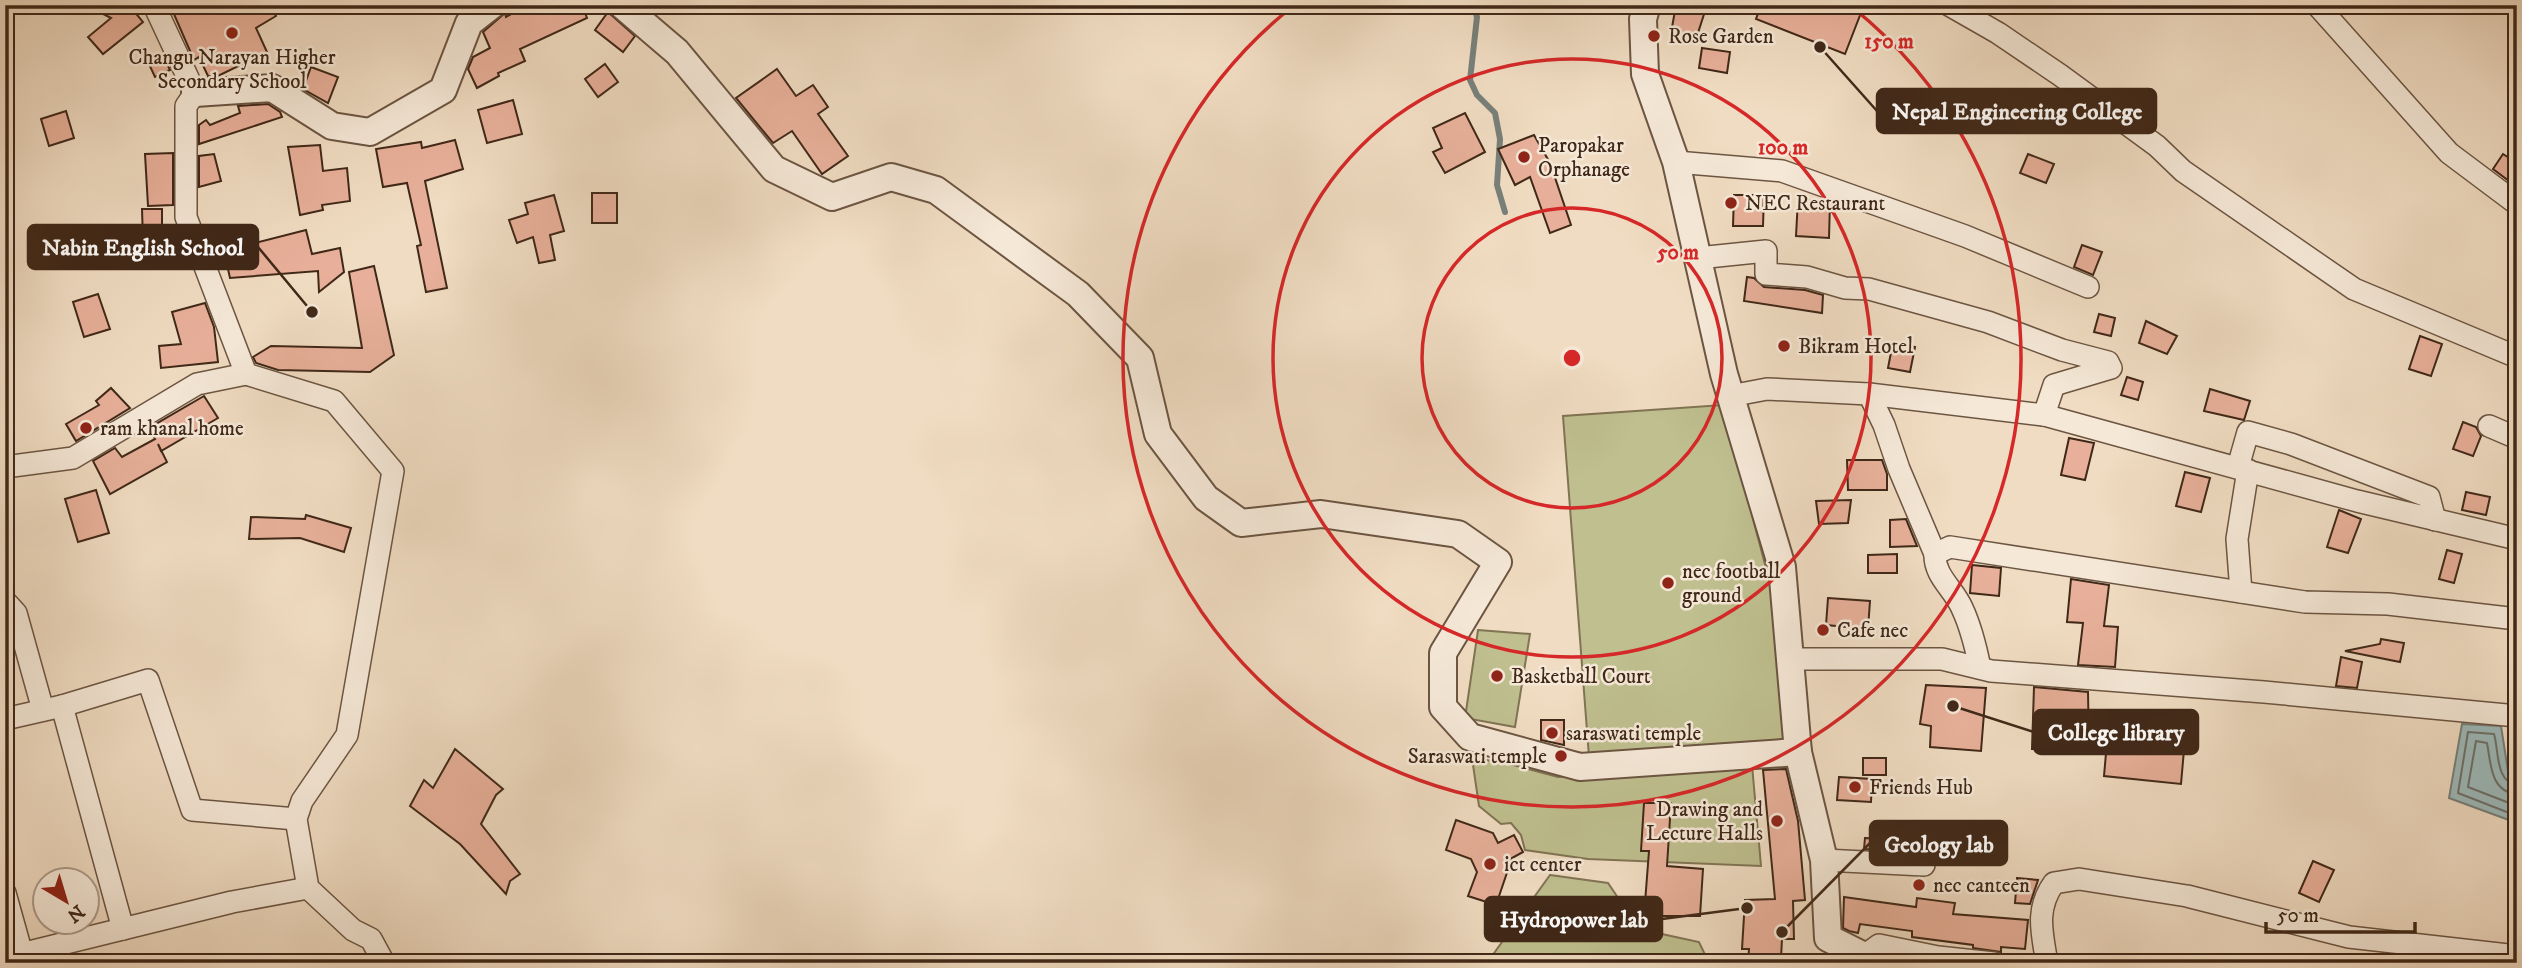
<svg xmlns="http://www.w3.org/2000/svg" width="2522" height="968" font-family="'IM FELL DW Pica',serif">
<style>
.green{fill:#bfbf8f;stroke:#807454;stroke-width:2}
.water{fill:#9dbabb;stroke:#78807a;stroke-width:2}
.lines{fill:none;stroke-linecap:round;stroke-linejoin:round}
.shore{stroke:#6e716a;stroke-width:2}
.stream{stroke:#78807a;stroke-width:6}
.building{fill:#e8b09a;stroke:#402818;stroke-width:2}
.minor-casing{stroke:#6c5542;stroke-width:24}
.tertiary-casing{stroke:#6c5542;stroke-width:30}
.minor{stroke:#f5e8d7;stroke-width:21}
.tertiary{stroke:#f5e8d7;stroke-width:26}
.ring{fill:none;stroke:#d62828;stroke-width:3.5}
.poi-dot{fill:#8f2418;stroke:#f5e8d7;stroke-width:2.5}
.labels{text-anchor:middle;stroke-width:5;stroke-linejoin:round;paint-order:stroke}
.poi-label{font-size:21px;fill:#402818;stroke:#f5e8d7;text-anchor:start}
.centre{fill:#d62828;stroke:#f5e8d7;stroke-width:3.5}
.ring-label{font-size:21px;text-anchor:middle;font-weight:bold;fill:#d62828;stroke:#f5e8d7;stroke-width:5;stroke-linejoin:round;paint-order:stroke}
.leader{fill:none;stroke:#402818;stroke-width:2.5}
.callout-dot{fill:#402818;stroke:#f5e8d7;stroke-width:2.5}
.callout{fill:#402818;stroke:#402818;stroke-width:2.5}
.callout-label{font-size:23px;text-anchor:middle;font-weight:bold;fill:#fff}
</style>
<rect width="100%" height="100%" fill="#f0dcc2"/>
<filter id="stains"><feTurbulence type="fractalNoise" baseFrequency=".00286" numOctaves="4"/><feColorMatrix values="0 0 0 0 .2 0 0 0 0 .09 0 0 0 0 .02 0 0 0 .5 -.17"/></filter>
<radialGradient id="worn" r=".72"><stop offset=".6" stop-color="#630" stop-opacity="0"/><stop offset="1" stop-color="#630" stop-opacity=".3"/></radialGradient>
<g class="green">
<path d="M1723,405L1781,625L1784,746L1589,757L1563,416Z"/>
<path d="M1478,630L1530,634L1515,727L1465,718Z"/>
<path d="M1472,758L1506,763L1558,777L1752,765L1761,866L1588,859L1525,850L1521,835L1511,823L1501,824L1479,806Z"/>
<path d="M1550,875L1608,883L1639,929L1699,942L1709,963H1487Z"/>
</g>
<path class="water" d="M2462,724L2501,726L2508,771L2517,781V823L2449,798Z"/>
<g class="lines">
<g class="shore">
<path d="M2517,785C2495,782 2499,750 2494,734L2468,732L2458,793L2517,816"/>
<path d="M2517,794C2490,792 2491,763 2487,743L2476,741L2468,787L2517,806"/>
</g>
<path class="stream" d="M1473,5L1477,17L1470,80L1477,95L1495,113L1500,139L1497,185L1505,212"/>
</g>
<g class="building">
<path d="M86,5H129L143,22L103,54L88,37L111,18Z"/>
<path d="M170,5H270L276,16L256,28L267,52L218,76H208L199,57L194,60Z"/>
<path d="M527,5H582L587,18L520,49L525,61L498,73L499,76L477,88L468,69L473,57L490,48L483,32L505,13L506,17Z"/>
<path d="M1676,5H1707L1696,39L1671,33Z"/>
<path d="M1761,5H1864L1845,54L1756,19Z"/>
<path d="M608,12L635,36L623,52L595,30Z"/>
<path d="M1702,48L1730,52L1727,73L1699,68Z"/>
<path d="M163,55L170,70L155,77L148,62Z"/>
<path d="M605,64L618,82L598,97L585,79Z"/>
<path d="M311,67L338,77L328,103L303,89Z"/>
<path d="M777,69L796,96L813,85L828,107L818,114L848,156L822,174L792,131L773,143L736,98Z"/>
<path d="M513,100L522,134L487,143L478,110Z"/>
<path d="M268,104L280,112L282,117L199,144V125L206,120L210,125L240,113L238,106Z"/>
<path d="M66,111L74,138L49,146L41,119Z"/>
<path d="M1465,113L1485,152L1445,173L1433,152L1442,148L1433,128Z"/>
<path d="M1534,135L1550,163L1571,225L1550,233L1530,177L1515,185L1498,149Z"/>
<path d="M455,140L463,169L425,181L447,288L426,292L417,246L421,245L407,183L383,187L376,149L421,142L422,148Z"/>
<path d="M320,145L323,171L347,168L350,201L322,205L323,210L300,215L288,147Z"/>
<path d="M173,153V205L148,206L145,154Z"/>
<path d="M214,154L221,181L199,187V156Z"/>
<path d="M2028,154L2054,164L2046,183L2020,173Z"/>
<path d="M2503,154L2517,163V187L2493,169Z"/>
<rect x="592" y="193" width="25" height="30"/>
<path d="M554,195L564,231L550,235L555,260L539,263L533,237L517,243L509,220L528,214L525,203Z"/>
<path d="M1734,195H1764L1763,226H1733Z"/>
<path d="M1798,199L1830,202L1829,238L1796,236Z"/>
<path d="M142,209H162V239L143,240Z"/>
<path d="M306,230L312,254L340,248L344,272L319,292L318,271L230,278L224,251Z"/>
<path d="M2082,245L2102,252L2093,275L2074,267Z"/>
<path d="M374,266L394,355L370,372L278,370L256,363L253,357L271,346L362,348L349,272Z"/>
<path d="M1747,277L1754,278L1764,287L1805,290L1823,295L1822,313L1744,301Z"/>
<path d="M98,294L110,329L84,337L73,302Z"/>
<path d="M205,303L214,327L218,362L161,368L159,346L181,344L172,312Z"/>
<path d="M2099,314L2115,318L2111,336L2094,332Z"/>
<path d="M2146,321L2177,336L2167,354L2139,343Z"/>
<path d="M2420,336L2442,344L2431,376L2409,369Z"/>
<path d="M1893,342L1915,347L1910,372L1888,368Z"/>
<path d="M2127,377L2143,382L2138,400L2121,395Z"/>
<path d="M111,388L130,408L76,441L66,424L99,405L96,401Z"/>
<path d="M2210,389L2250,401L2244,420L2204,411Z"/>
<path d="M204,396L218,418L161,451L158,444L167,462L110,494L93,461L115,448L122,457L155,439L149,428Z"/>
<path d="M2463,422L2476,427L2481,436L2473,456L2453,449Z"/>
<path d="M2069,438L2094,443L2085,480L2061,475Z"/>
<path d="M1847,460H1882L1887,474V490H1848Z"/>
<path d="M2185,472L2210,478L2201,512L2176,506Z"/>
<path d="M96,490L109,533L78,542L65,499Z"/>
<path d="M2466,492L2490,497L2486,515L2462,510Z"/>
<path d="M1851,500L1848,523L1819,524L1816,501Z"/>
<path d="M2339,510L2361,519L2348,553L2327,547Z"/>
<path d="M306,515L351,528L344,552L300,538L249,539L251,517L305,519Z"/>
<path d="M1906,519L1917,546L1890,547V520Z"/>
<path d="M2447,550L2462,554L2454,583L2439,579Z"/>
<path d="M1897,554V573H1868V555Z"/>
<path d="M1972,565L2001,568L1999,596L1970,593Z"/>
<path d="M2071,579L2109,585L2104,626L2118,627L2115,667L2078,665L2083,623L2067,622Z"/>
<path d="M1828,598L1870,601L1868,629L1826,625Z"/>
<path d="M2381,639L2404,643L2400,662L2345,651L2380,644Z"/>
<path d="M2341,657L2362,662L2357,688L2336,686Z"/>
<path d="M1926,685L1986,688L1981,751L1930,747L1931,726L1920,724Z"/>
<path d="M2034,687L2088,692L2089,748L2032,749Z"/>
<path d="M1541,720H1564V745L1541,740Z"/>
<path d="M2107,742L2184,750L2181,784L2104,776Z"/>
<path d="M455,749L503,789L496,795L481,824L520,874L510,881L506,894L460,844L410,806L424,780L433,788Z"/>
<rect x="1863" y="758" width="23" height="17"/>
<path d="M1786,769L1798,821L1805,900L1793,901L1794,939H1782L1781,958L1770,957L1769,963H1748L1749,949H1742L1745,900L1775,899L1763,770Z"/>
<path d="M1839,777L1872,779L1871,802L1837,800Z"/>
<path d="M1644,803H1671L1667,866L1703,869L1700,916H1644L1649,851H1641Z"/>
<path d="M1456,820L1493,833L1498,843L1514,835L1523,852L1512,858L1496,905L1468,896L1477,872L1471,859L1446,850Z"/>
<path d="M1865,838L1901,840V851L1864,849Z"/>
<path d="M2313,861L2334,870L2319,902L2299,893Z"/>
<path d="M2017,878L2038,880L2030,904L2015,903Z"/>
<path d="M1844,897L1916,907L1917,898L1955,903L1953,914L2028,920L2025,949L2001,947V952L1973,948V945L1912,937V931L1860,924L1858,933L1849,931L1843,928Z"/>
</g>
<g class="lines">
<defs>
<g id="minor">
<path d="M154,5L195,93L186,106V217L246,374L334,401L393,471L347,735L302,801L296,819L308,888L353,930L371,939L384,963"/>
<path d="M1949,5L1998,33L2060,75L2157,146L2183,171L2354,289L2517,357"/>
<path d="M2317,5L2449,153L2517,204"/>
<path d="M1676,162L1782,171L1965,236L2088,287"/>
<path d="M1698,258L1766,251V274L1807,277L1845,288L1869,289L1988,322L2062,350L2108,362L2111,368L2054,385L2044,415"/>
<path d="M1869,394L1884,425L1899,469L1935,554"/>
<path d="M1730,396L1767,389L1869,394L2044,415L2357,501L2517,539"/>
<path d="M2489,426L2517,438"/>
<path d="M5,467L73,458L197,384L246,374"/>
<path d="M2238,467L2248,432L2291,444L2429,497L2435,520"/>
<path d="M2241,592L2237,539L2248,470"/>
<path d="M5,601L16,613L43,710"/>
<path d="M1790,659H1942L1991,671L2264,692L2517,716"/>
<path d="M1980,668C1976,648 1971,627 1962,608C1954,589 1934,576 1935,554L1950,547L2305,602L2388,604L2517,619"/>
<path d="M62,706L123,929"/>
<path d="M5,719L62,706L148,680L192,810L296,819"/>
<path d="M1824,860L1924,865"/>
<path d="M5,893L22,954"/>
<path d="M1864,956L1879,945L1938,957L1994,963"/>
<path d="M5,958L232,902L308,888"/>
<path d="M2047,963C2042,933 2035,909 2054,883L2079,879L2187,896L2349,937L2517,956"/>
</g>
<g id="tertiary">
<path d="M622,5L677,52L774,169L832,197L891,177L936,190L1078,294L1140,358L1158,434L1206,498L1241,523L1321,514L1458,534L1498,562L1443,653V707L1470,737L1580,767L1798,752"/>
<path d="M1647,5L1643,19L1645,74L1676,162L1724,374L1782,567L1798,752L1824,860L1828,938L1864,956L1869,963"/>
<path d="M195,93L272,88L332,126L370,132L443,90L469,23L492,5"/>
</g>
</defs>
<use href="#minor" class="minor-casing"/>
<use href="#tertiary" class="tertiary-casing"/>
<use href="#minor" class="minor"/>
<use href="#tertiary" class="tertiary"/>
</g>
<g class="ring">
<circle cx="1572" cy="358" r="150"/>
<circle cx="1572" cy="358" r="299"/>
<path d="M1852 7A449 449 0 1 1 1292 7"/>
</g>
<g class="poi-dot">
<circle cx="232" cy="33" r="7"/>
<circle cx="1654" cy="36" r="7"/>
<circle cx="1524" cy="157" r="7"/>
<circle cx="1731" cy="203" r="7"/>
<circle cx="1784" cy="346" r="7"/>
<circle cx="86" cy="428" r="7"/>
<circle cx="1668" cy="583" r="7"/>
<circle cx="1823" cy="630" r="7"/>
<circle cx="1497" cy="676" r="7"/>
<circle cx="1552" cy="733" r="7"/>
<circle cx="1561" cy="756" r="7"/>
<circle cx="1855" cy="787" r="7"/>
<circle cx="1777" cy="821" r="7"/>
<circle cx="1490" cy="864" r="7"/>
<circle cx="1919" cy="885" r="7"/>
</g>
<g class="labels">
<g class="poi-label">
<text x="1668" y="43">Rose Garden</text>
<text x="232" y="64" text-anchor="middle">Changu Narayan Higher<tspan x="232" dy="24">Secondary School</tspan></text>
<text x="1538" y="152">Paropakar<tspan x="1538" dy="24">Orphanage</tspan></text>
<text x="1745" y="210">NEC Restaurant</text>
<text x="1798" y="353">Bikram Hotel</text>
<text x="100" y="435">ram khanal home</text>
<text x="1682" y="578">nec football<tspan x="1682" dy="24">ground</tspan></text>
<text x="1837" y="637">Cafe nec</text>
<text x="1511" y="683">Basketball Court</text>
<text x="1566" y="740">saraswati temple</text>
<text x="1547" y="763" text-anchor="end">Saraswati temple</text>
<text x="1869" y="794">Friends Hub</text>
<text x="1763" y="816" text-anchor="end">Drawing and<tspan x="1763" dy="24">Lecture Halls</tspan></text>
<text x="1504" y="871">ict center</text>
<text x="1933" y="892">nec canteen</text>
</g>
</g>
<circle cx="1572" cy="358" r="10" class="centre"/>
<g class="ring-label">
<text x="1889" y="48">150 m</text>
<text x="1783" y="154">100 m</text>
<text x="1678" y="259">50 m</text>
</g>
<path class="leader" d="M1820 47L1877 111M312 312L258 247M1953 706L2034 732M1782 932L1870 843M1747 908L1662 919"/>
<g class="callout-dot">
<circle cx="1820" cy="47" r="7"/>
<circle cx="312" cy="312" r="7"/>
<circle cx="1953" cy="706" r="7"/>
<circle cx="1782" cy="932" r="7"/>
<circle cx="1747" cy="908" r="7"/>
</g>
<g class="callout">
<rect x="1877" y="89" width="279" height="44" rx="7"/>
<rect x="28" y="225" width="230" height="44" rx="7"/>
<rect x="2034" y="710" width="164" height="44" rx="7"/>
<rect x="1870" y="821" width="137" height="44" rx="7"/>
<rect x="1485" y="897" width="177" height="44" rx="7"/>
</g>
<g class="callout-label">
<text x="2017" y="119">Nepal Engineering College</text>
<text x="143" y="255">Nabin English School</text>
<text x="2116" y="740">College library</text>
<text x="1939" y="852">Geology lab</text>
<text x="1574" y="927">Hydropower lab</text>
</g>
<rect width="2522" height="968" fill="none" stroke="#f0dcc2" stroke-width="28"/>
<rect x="7" y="7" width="2508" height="954" fill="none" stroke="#402818" stroke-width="3.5"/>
<rect x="14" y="14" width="2494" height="940" fill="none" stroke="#402818" stroke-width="2"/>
<g transform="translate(66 901) rotate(142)"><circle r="33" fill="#f5e8d7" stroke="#ad9b8b" stroke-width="2"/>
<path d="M0-5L12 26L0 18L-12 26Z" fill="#8f2418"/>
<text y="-10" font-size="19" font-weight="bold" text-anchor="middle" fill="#402818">N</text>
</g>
<path d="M2266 922v10h149v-10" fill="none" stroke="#402818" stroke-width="3.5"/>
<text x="2277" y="922" font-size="21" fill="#402818" stroke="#f5e8d7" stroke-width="5" paint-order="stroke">50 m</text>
<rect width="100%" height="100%" filter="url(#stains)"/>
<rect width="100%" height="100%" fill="url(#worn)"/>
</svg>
